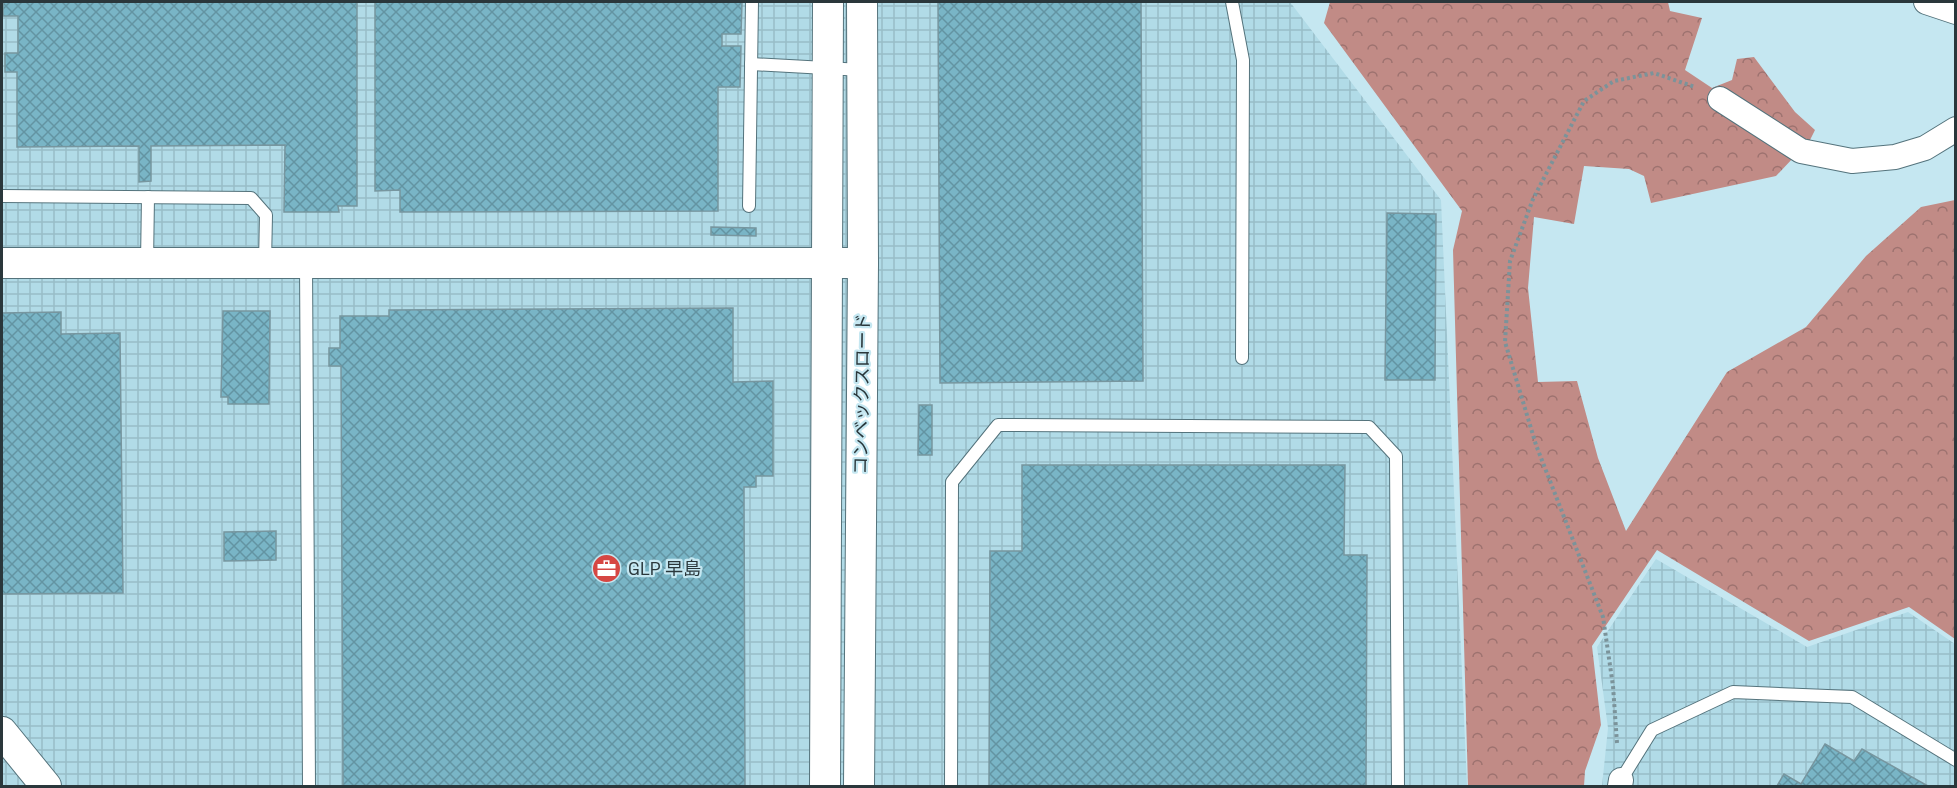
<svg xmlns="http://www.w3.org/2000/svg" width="1957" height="788" font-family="'Space Grotesk','Noto Sans JP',sans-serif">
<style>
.industrial{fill:url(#industrial-grid)}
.forest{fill:url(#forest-crowns)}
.building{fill:url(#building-cross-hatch);stroke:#77969f;stroke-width:1.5}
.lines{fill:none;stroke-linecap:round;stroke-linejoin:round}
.service-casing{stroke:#54737c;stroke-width:14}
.minor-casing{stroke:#54737c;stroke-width:26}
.tertiary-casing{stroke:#54737c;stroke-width:32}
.path{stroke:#7b939a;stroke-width:4;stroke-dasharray:3 3;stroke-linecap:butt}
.service{stroke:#fff;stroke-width:12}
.minor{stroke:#fff;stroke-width:24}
.tertiary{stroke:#fff;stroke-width:30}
.labels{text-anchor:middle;stroke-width:4.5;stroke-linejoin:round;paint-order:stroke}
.street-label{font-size:18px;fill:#2a373b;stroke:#c5e7f1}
.poi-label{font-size:18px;fill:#2a373b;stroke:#c5e7f1;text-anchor:start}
</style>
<defs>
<pattern id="industrial-grid" width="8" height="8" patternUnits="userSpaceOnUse" patternTransform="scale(1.5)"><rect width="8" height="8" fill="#b1dbe7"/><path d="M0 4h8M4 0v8" fill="none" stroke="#98bdc7"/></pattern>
<pattern id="forest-crowns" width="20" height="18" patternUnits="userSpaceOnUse" patternTransform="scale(1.5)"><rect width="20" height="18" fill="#c18b86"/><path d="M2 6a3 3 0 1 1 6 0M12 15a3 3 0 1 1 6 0" fill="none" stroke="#9d726f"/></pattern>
<pattern id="building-cross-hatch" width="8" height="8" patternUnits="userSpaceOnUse" patternTransform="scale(1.5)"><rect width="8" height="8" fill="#79b5c6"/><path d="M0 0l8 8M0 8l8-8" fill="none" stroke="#6394a2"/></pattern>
</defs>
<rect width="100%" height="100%" fill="#c5e7f1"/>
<g class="industrial">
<path d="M2,2H1290L1441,200L1467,786H2Z"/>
<path d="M1656,559L1807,647L1908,612L1955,644V786H1602L1608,728L1597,647Z"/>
</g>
<path class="forest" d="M1330,2H1668L1670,11L1702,18L1685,70L1712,88L1732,80L1737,59L1754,57L1795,112L1815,130L1810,140L1776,176L1651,203L1644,176L1629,169L1584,166L1574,224L1534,217L1528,288L1538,382L1577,381L1598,458L1626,531L1727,372L1806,327L1866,256L1921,207L1955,200V639L1909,607L1809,641L1657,550L1592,646L1601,725L1585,771L1584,786H1468L1453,250L1462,211L1324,23Z"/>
<g class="building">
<path d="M3,2H357V206H338L339,212H284L285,145L151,146V181L139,182V146L17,147V72H5V53H18V16H3Z"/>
<path d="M375,2H742L741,34H722V46H741L740,87H718V211L400,212V190L375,191Z"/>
<path d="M938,2H1141L1143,381L940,383Z"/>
<path d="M1387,213L1436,214L1435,380H1385Z"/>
<path d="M711,227L756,228V236L711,235Z"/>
<path d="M733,308V382L773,381V476H756V487H744L745,786H343L341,366H329V348H340V316H389V310Z"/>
<path d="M223,311H270L269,404H228V397H221Z"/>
<path d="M61,312V334L120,333L123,593L2,594V313Z"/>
<path d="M919,405H932V455H918Z"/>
<path d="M1022,465H1345L1344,555H1367L1366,786H989L990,551H1022Z"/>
<path d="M276,531V560L224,561V532Z"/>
<path d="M1825,744L1854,761L1862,749L1928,786H1777L1784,774L1801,784Z"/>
</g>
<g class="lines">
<defs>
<g id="service">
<path d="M1232,2L1243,60L1242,358"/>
<path d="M751,64L862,70"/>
<path d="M2,196L251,198L266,215L265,263"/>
<path d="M749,206L752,2"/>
<path d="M147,263L148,197"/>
<path d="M306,263L309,786"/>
<path d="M1621,780L1652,730L1733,692L1852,697L1956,760"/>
<path d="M951,786L952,482L998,425L1369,427L1396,456L1398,786"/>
</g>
<g id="minor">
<path d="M1926,2L1956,12"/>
<path d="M1720,99L1801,151L1852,161L1895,157L1925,148L1956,129"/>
<path d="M1620,786L1621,780"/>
</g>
<g id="tertiary">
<path d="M2,263H863"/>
<path d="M2,732L46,786"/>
<path d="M825,786L828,2"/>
<path d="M859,786L863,263L862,2"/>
</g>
</defs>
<use href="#service" class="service-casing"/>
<use href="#minor" class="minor-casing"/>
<use href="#tertiary" class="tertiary-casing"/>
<path class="path" d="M1617,743L1613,686L1603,617L1536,445L1505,342L1510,261L1533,199L1584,101L1614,81L1654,73L1695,87"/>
<use href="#service" class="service"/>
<use href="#minor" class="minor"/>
<use href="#tertiary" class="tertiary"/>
</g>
<defs>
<symbol id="office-disc" viewBox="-11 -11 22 22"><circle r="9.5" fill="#d64743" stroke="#c5e7f1"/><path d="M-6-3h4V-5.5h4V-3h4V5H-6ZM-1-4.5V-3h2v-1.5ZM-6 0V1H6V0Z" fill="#fff"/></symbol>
</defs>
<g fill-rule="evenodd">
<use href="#office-disc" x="590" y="552" width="33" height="33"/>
</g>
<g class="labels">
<g class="street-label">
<text transform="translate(862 394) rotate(-89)" y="6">コンベックスロード</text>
</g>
<g class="poi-label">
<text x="628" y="575">GLP 早島</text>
</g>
</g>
<rect width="1957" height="788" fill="none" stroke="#2a373b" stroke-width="6"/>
</svg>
